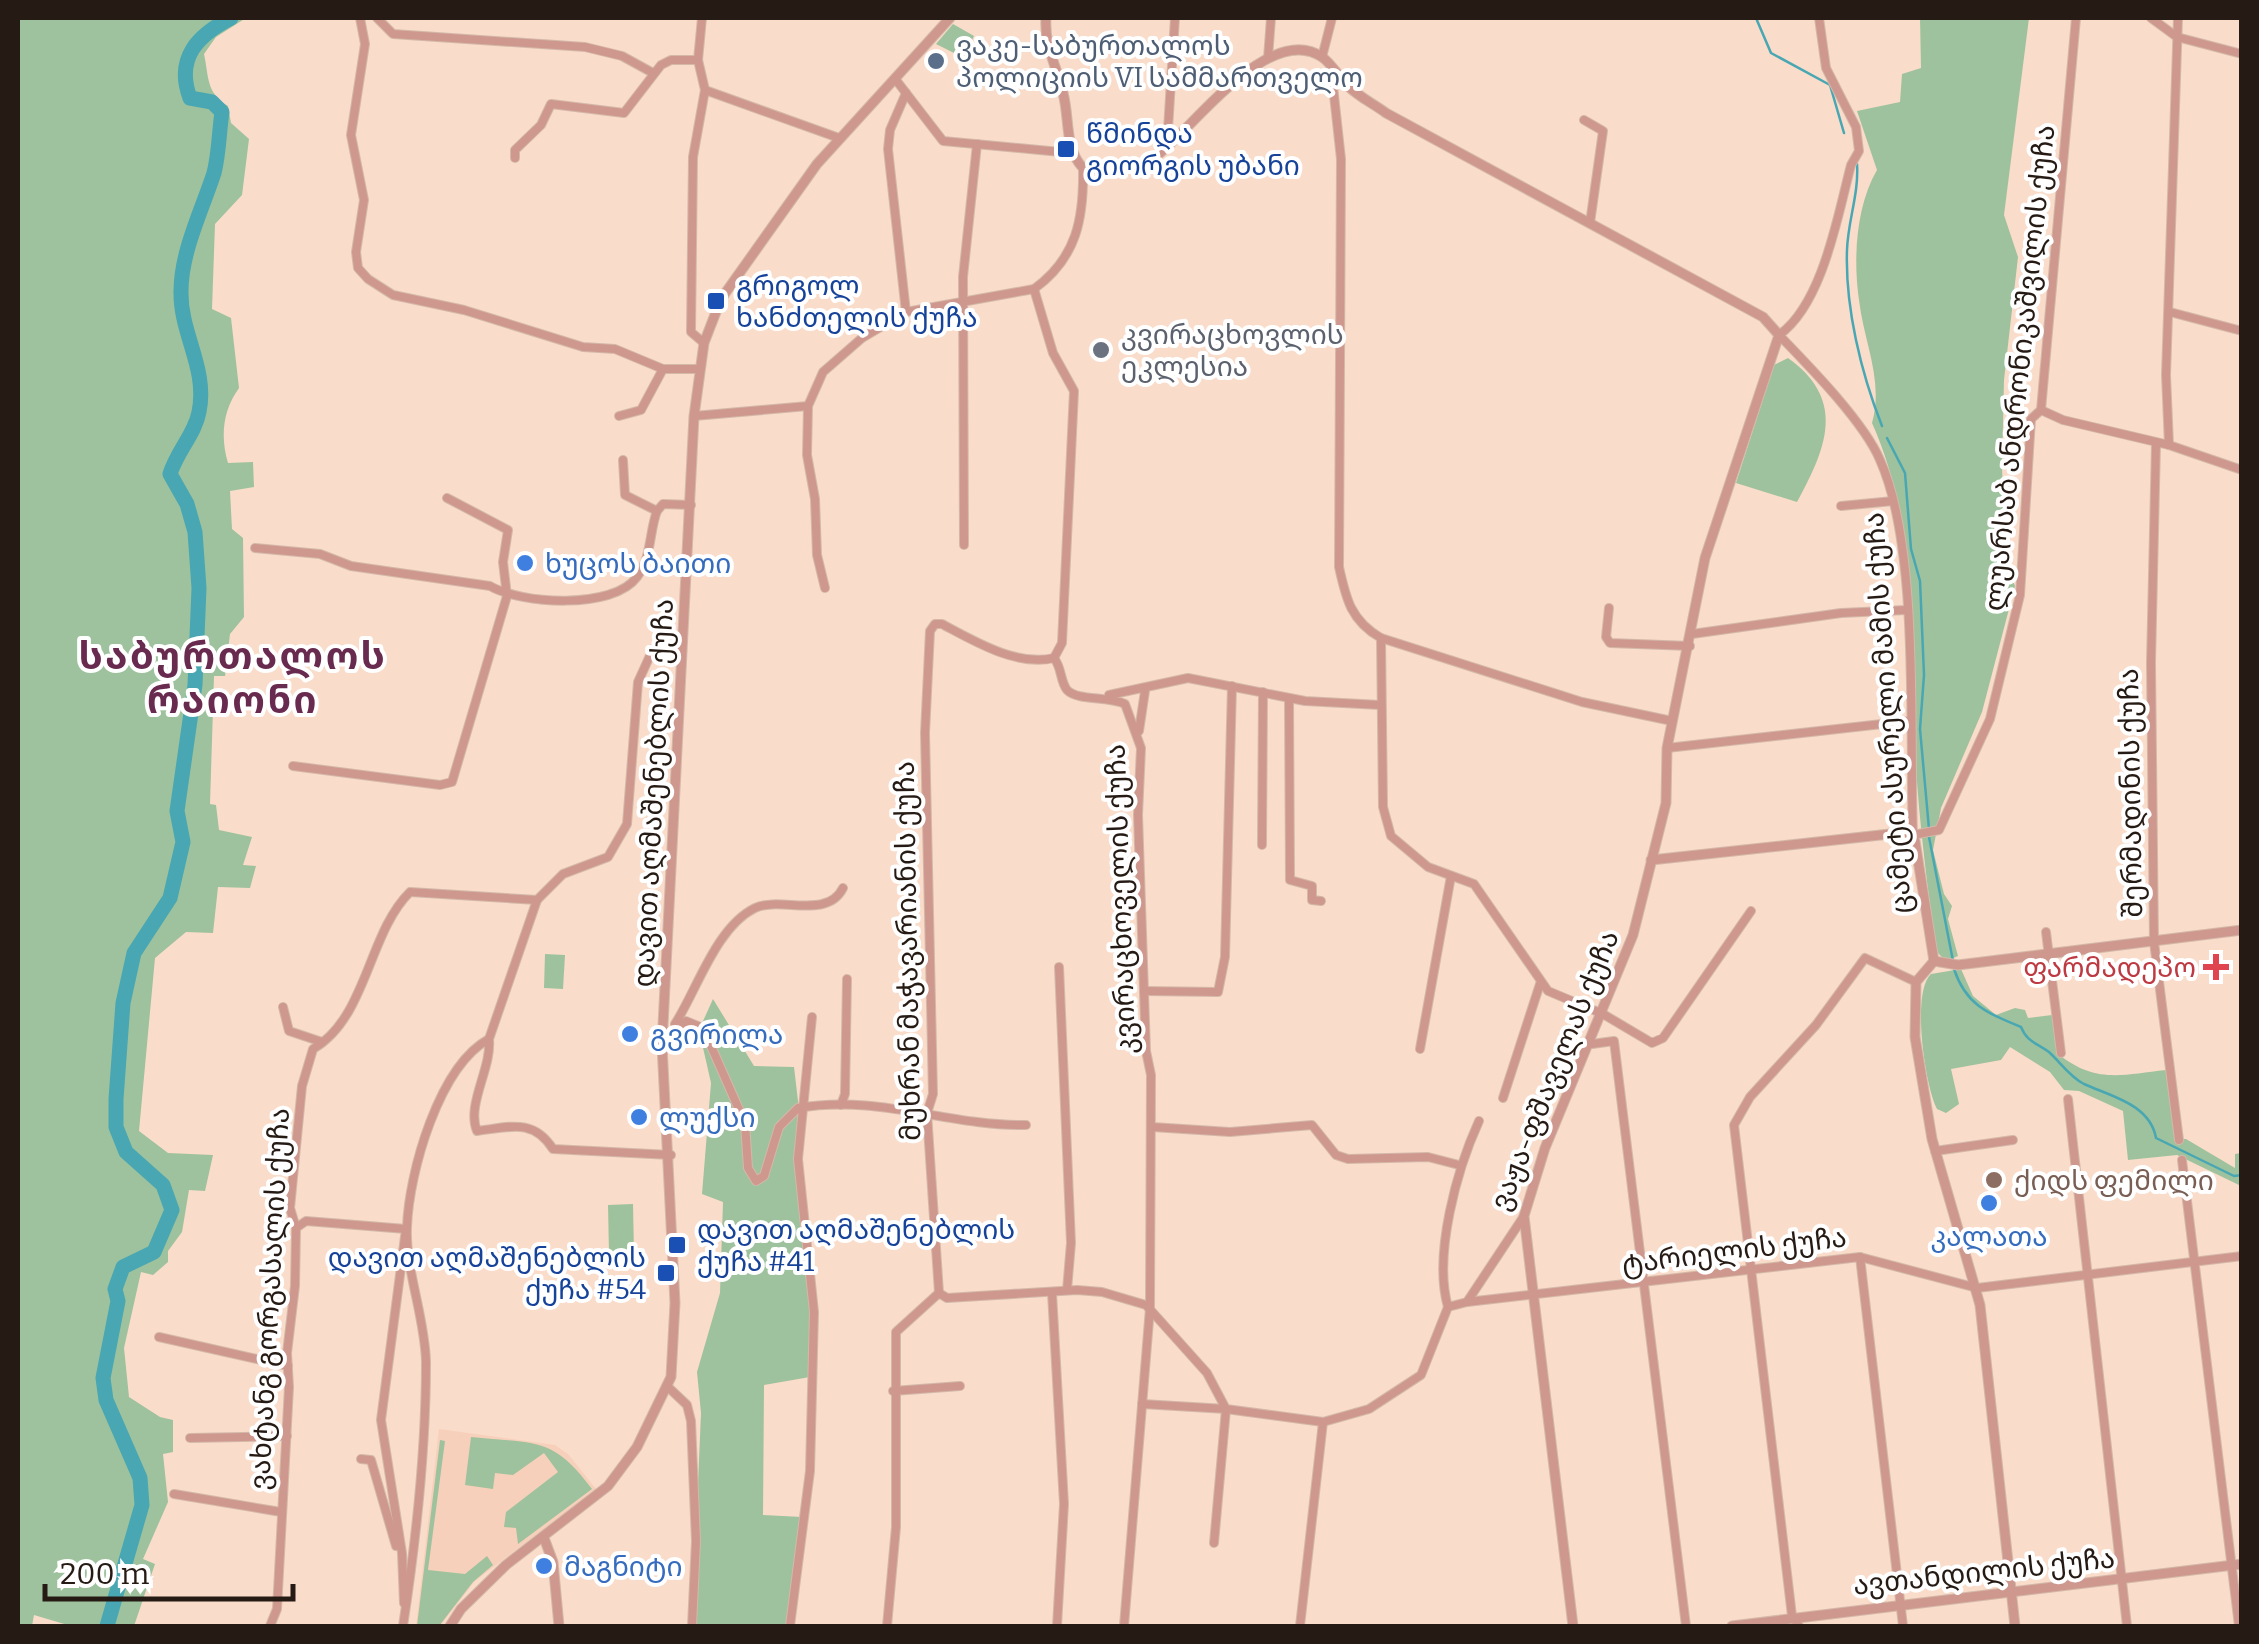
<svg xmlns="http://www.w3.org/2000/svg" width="2259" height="1644" font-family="Bitter,'Noto Sans Georgian',serif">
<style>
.built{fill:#f6d0ba}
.green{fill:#9ec29d}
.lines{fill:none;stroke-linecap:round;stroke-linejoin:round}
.stream{stroke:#48a7b3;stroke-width:2.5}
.river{stroke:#48a7b3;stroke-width:15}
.minor-casing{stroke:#d4b9a9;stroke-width:10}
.tertiary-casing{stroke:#d4b9a9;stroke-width:11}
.minor{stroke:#cf988f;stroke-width:8}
.tertiary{stroke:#cf988f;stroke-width:9}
.service-dot{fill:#5c6f8a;stroke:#fff;stroke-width:4}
.transit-dot{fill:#1a4fb4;stroke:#fff;stroke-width:4}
.worship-dot{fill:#6b7280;stroke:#fff;stroke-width:4}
.shop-dot{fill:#3f7fe0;stroke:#fff;stroke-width:4}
.health-dot{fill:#e0444e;stroke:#fff;stroke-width:4}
.education-dot{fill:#8d6e63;stroke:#fff;stroke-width:4}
.labels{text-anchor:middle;stroke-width:8;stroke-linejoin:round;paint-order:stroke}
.service-label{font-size:28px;fill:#4e5e75;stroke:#fff;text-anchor:start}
.transit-label{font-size:28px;fill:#164399;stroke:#fff;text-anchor:start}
.worship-label{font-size:28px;fill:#5b616d;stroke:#fff;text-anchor:start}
.street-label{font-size:28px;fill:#261b14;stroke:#fff}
.shop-label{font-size:28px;fill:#366cbe;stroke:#fff;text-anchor:start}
.health-label{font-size:28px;fill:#be3a42;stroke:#fff;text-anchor:end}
.education-label{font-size:28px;fill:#785e54;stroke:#fff;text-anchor:start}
.district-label{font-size:38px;font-weight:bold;letter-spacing:2.5px;fill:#682a4e;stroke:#fff}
</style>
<rect width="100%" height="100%" fill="#fadcca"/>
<path class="built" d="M439,1429L555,1445L568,1454L596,1489L475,1581L440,1626H416Z"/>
<g class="green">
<path d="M18,18H246L216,37L204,54C209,77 206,93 228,106L231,123L249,139L242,195L215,224L212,309L231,318L239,388C223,410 220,436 228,463L253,462L254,487L230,491L232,529L243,538L244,617L230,634L225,676H214L210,804L216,805L219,830L252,837L243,865L256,866L250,888L218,887L213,933L186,932L155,958L139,1131L168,1153L213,1155L205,1191L189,1190L182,1232L168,1251V1262L153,1275L141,1272L124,1348L129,1397L160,1417L173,1420V1452L163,1454L168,1502L143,1559L155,1564L134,1626H71L34,1615L32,1626H18Z"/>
<path d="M1920,18H2029L2004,215L2018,257L2004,380L2002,468L2006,563L2015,586L1982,712L1941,808L1933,850L1944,894L1952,906L1948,919L1958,956L1946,961L1936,951C1926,875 1916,799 1914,723C1912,621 1914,517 1872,423C1884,381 1864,343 1859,300C1853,259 1856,206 1877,170L1857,111L1900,102L1902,74L1921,68Z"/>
<path d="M953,24L974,36L964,58L936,44Z"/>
<path d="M1788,358C1848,401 1825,450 1797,502L1736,483L1774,365Z"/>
<path d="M545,954L565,955L563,989L544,988Z"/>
<path d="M1961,969L1973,996L1996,1015L2015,1008L2025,1010L2028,1018L2052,1015L2057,1053C2095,1084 2121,1075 2166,1070L2175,1139H2186L2235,1168V1154L2241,1153V1186L2177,1155L2128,1160L2123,1111L2079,1091L2064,1090L2050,1072L2010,1047L2001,1060L1951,1069L1959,1104L1946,1113L1937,1109C1925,1086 1911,992 1931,974Z"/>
<path d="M713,999L754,1066L794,1067L800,1118L796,1151L814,1313L810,1377L764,1385L763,1515L802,1517L790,1626H692L701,1413L697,1372L720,1293L723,1202L702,1194L711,1083L699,1030Z"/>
<path d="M633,1204L634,1254H609L608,1205Z"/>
<path d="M471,1437C534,1444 552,1435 592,1489L518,1544L516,1528L504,1527L506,1512L558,1472L544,1453L513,1475L495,1473L493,1489L465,1485Z"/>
<path d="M440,1440L445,1441L428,1570L465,1574L487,1556L493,1565L473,1582L439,1626H417Z"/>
</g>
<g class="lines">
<g class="stream">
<path d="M1756,18L1771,53L1830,85L1844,133"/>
<path d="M1857,164C1859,194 1848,220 1847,250C1845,307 1861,373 1882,426"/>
<path d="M1887,438L1905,473L1911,549L1920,581L1924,675L1920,729L1929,829"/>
<path d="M1929,837L1953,961"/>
<path d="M1954,969C1966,1005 1987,1013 2021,1027C2027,1042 2037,1043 2049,1052C2060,1062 2070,1077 2084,1084C2110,1096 2150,1104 2156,1138L2234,1176L2242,1175"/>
</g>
<path class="river" d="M107,1626L142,1505L140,1478L106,1400L103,1378L118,1301L115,1289L123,1267L154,1252L172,1210L163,1185L126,1152L116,1127V1099L123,1003L134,953L170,898L183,842L177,811L195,685L199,588L195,532L187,504L170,474C177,451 195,434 199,412C208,368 180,334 181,291C181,252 202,210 214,173C219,154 219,132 222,112L212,102L190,98C175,58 198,35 231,18"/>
<defs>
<g id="minor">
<path d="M360,18L365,44L351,135L364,200L356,252L358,268L368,279L393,295L464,310L583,347L615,349L663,369H699"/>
<path d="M377,18L393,34L585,47L622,56L653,73"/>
<path d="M702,18L698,60L705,90L693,157L691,332L704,343"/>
<path d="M1819,18L1826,68L1856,127L1859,151L1851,165C1838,214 1823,304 1779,335C1809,366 1864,422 1880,460C1920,549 1909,734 1913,835L1939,830L1990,719L2020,595L2031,419L2041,410L2076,18"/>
<path d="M2151,18L2177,37L2242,54"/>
<path d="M1322,57L1332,18"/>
<path d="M1268,58L1271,18"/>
<path d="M1331,68L1341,159L1339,567C1346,599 1351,621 1381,638L1383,807L1391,836L1428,867L1474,884L1548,991L1603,1014L1652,1043L1663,1038L1751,911"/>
<path d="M896,80L943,141L1071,153"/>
<path d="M705,90L839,138"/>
<path d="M906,93L890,130L888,149L906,312"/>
<path d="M1584,120L1603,131L1590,223"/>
<path d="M1167,145L1175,18"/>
<path d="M515,158V150L541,125L551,104L624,113L661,65L671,60H698"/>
<path d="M1034,289L1053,353L1074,391L1062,643L1054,658"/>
<path d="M2170,312L2242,331"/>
<path d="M2041,410L2063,420L2169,445L2242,470"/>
<path d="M619,416L641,410L663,369"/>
<path d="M694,416L808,406"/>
<path d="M2156,443L2151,663L2154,942L2179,1140"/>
<path d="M2169,445L2166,375L2178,18"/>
<path d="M623,460L625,495L657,511"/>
<path d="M1841,506L1893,501"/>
<path d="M964,545L963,277L977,144"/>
<path d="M255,548L320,554L351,566L490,586C521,604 613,610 637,577C652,557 649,532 657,511L663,504L691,505"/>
<path d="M825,588L817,555L815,499L807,455L808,406L823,372L862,338L906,312L1034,289C1077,258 1084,218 1083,168"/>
<path d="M1609,608L1606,637L1610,643L1690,646"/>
<path d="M1692,634L1841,613L1906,610"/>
<path d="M1381,638L1582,702L1672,721"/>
<path d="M1054,658C1062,668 1060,681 1067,690C1077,701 1110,696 1125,704L1141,748L1138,815L1146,1051L1151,1075L1150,1308L1124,1626"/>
<path d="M1109,695L1188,678L1305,701L1380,705"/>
<path d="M1289,698L1290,880L1312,886V900L1321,901"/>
<path d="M1139,731L1145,691"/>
<path d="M1667,748L1909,721"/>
<path d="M293,766L440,785L452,782L507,596L503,562L508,530L447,498"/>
<path d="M1262,845L1263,692"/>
<path d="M2046,932L2061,1053"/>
<path d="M1059,967L1071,1243L1067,1290"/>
<path d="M1144,991L1218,992L1225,957L1232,686"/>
<path d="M283,1007L289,1031L322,1042"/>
<path d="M675,1024C697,990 716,927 755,908C781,896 827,920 843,888"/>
<path d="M489,1039C492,1068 466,1105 477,1131C510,1127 533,1118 553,1149L671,1155"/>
<path d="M1592,1044L1614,1041L1686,1626"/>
<path d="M662,1045L686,1021L703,1028L745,1123L748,1168L756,1181L764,1176L779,1127L798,1108C879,1094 946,1126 1026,1125"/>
<path d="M1420,1049L1451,876"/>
<path d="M1503,1098L1540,984"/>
<path d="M2068,1099L2127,1626"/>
<path d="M841,1105L845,1094L847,979"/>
<path d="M1152,1127L1230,1132L1312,1125L1336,1155L1348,1159L1428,1157L1459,1165"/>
<path d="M1935,1151L2013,1140"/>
<path d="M2182,1160L2239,1626"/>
<path d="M296,1228L306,1221L406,1229L381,1420L402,1553L404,1603"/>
<path d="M1860,1257L1903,1626"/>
<path d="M939,1293L927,1113L933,1094L925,733L930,631L935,624H942C974,641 1017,667 1054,658"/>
<path d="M939,1293L947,1298L1077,1290L1102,1292L1146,1305L1207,1373L1226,1409L1323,1422L1369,1409L1421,1375L1448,1307L1467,1302L1524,1216"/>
<path d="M1052,1293L1064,1504L1057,1626"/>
<path d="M1467,1302L1860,1257L1977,1288L2242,1256"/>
<path d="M1448,1307C1433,1255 1457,1169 1479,1121"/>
<path d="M159,1337L288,1366"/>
<path d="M668,1387L687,1405L691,1421L696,1541L692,1626"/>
<path d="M893,1391L960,1386"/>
<path d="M1142,1404L1226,1409L1214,1543"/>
<path d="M190,1438L287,1436"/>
<path d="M361,1459L371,1460L396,1546"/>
<path d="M174,1494L281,1512"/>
<path d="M270,1626L277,1609L289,1387L287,1353L295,1286L296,1228L290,1208L302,1086L313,1049C367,1018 368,933 410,892L537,900"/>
<path d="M403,1626C416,1541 426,1449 426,1362C425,1317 405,1269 407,1227C409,1172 439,1066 489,1039L537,900L563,874L608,857L627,824L638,682L653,649L681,639"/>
<path d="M790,1626L810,1471L814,1312L798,1159L812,1017"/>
<path d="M887,1626L896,1527V1332L939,1293"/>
<path d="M1300,1626L1323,1422"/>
<path d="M1799,1626L1792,1616L1734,1125L1750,1097L1816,1025L1865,958L1916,982"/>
</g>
<g id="tertiary">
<path d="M1046,18C1044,47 1057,66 1063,93C1070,119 1064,148 1083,168C1104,169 1132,172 1151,160C1187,137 1267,20 1322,57C1331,63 1340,78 1348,86C1359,97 1374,104 1386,113L1763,317L1779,335L1705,558L1667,748L1666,803L1633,935L1545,1148L1524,1216L1573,1626"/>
<path d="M1651,860L1908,832L1915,841L1934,961"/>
<path d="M1934,961L1916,982L1915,1037L1932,1139L1980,1305L2015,1626"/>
<path d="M1934,961L1958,965L2242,930"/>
<path d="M544,1538L553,1562L559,1626"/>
<path d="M450,1626L461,1609L506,1565L608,1486L637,1447L671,1377L675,1303L662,1045L694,416L704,343L721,299L817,164L950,18"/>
<path d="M1732,1626L2242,1564"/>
</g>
</defs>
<use href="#minor" class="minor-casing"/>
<use href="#tertiary" class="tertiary-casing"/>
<use href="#minor" class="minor"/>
<use href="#tertiary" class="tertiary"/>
</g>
<circle class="service-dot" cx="936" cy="61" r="10"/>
<g class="transit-dot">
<rect x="1056" y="139" width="20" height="20" rx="5"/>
<rect x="706" y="291" width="20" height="20" rx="5"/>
<rect x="667" y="1235" width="20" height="20" rx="5"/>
<rect x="656" y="1263" width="20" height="20" rx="5"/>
</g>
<circle class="worship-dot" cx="1101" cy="350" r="10"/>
<g class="shop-dot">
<circle cx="525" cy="563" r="10"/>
<circle cx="630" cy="1034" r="10"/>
<circle cx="639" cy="1117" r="10"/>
<circle cx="1989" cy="1203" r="10"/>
<circle cx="544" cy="1566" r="10"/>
</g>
<path class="health-dot" d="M2211 952h10v10h10v10h-10v10h-10v-10h-10v-10h10z"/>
<circle class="education-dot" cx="1994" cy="1180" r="10"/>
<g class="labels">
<g class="service-label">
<text x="956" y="55">ვაკე-საბურთალოს<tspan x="956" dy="32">პოლიციის VI სამმართველო</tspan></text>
</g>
<g class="transit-label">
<text x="1086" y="143">წმინდა<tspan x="1086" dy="32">გიორგის უბანი</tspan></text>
<text x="736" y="295">გრიგოლ<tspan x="736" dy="32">ხანძთელის ქუჩა</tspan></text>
<text x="697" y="1239">დავით აღმაშენებლის<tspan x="697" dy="32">ქუჩა #41</tspan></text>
<text x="646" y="1267" text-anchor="end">დავით აღმაშენებლის<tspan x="646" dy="32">ქუჩა #54</tspan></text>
</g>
<g class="worship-label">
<text x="1121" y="344">კვირაცხოვლის<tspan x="1121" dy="32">ეკლესია</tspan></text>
</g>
<g class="street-label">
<text transform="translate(2019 368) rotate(-84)" y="10">ლუარსაბ ანდრონიკაშვილის ქუჩა</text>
<text transform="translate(1887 713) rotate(-94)" y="10">ცამეტი ასურელი მამის ქუჩა</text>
<text transform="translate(653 793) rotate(-87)" y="10">დავით აღმაშენებლის ქუჩა</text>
<text transform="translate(2130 793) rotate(-91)" y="10">შერმადინის ქუჩა</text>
<text transform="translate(1120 899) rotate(-92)" y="10">კვირაცხოველის ქუჩა</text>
<text transform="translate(907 951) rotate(-91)" y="10">მუხრან მაჭავარიანის ქუჩა</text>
<text transform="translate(1554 1070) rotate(-68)" y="10">ვაჟა-ფშაველას ქუჩა</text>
<text transform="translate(1734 1250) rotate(-7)" y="10">ტარიელის ქუჩა</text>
<text transform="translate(269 1299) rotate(-87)" y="10">ვახტანგ გორგასალის ქუჩა</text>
<text transform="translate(1984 1571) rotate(-6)" y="10">ავთანდილის ქუჩა</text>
</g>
<g class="shop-label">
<text x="545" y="573">ხუცოს ბაითი</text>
<text x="650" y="1044">გვირილა</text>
<text x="659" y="1127">ლუქსი</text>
<text x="1989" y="1246" text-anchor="middle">კალათა</text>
<text x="564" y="1576">მაგნიტი</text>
</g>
<g class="health-label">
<text x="2196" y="977">ფარმადეპო</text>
</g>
<g class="education-label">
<text x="2014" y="1190">ქიდს ფემილი</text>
</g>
<g class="district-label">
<text x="233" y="669">საბურთალოს<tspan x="233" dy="44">რაიონი</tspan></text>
</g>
</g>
<rect width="2259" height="1644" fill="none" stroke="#261b14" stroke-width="40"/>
<path d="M45 1584v15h248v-15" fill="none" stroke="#261b14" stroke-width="5"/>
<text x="60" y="1584" font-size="30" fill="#261b14" stroke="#ffffff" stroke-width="8" paint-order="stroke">200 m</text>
</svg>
